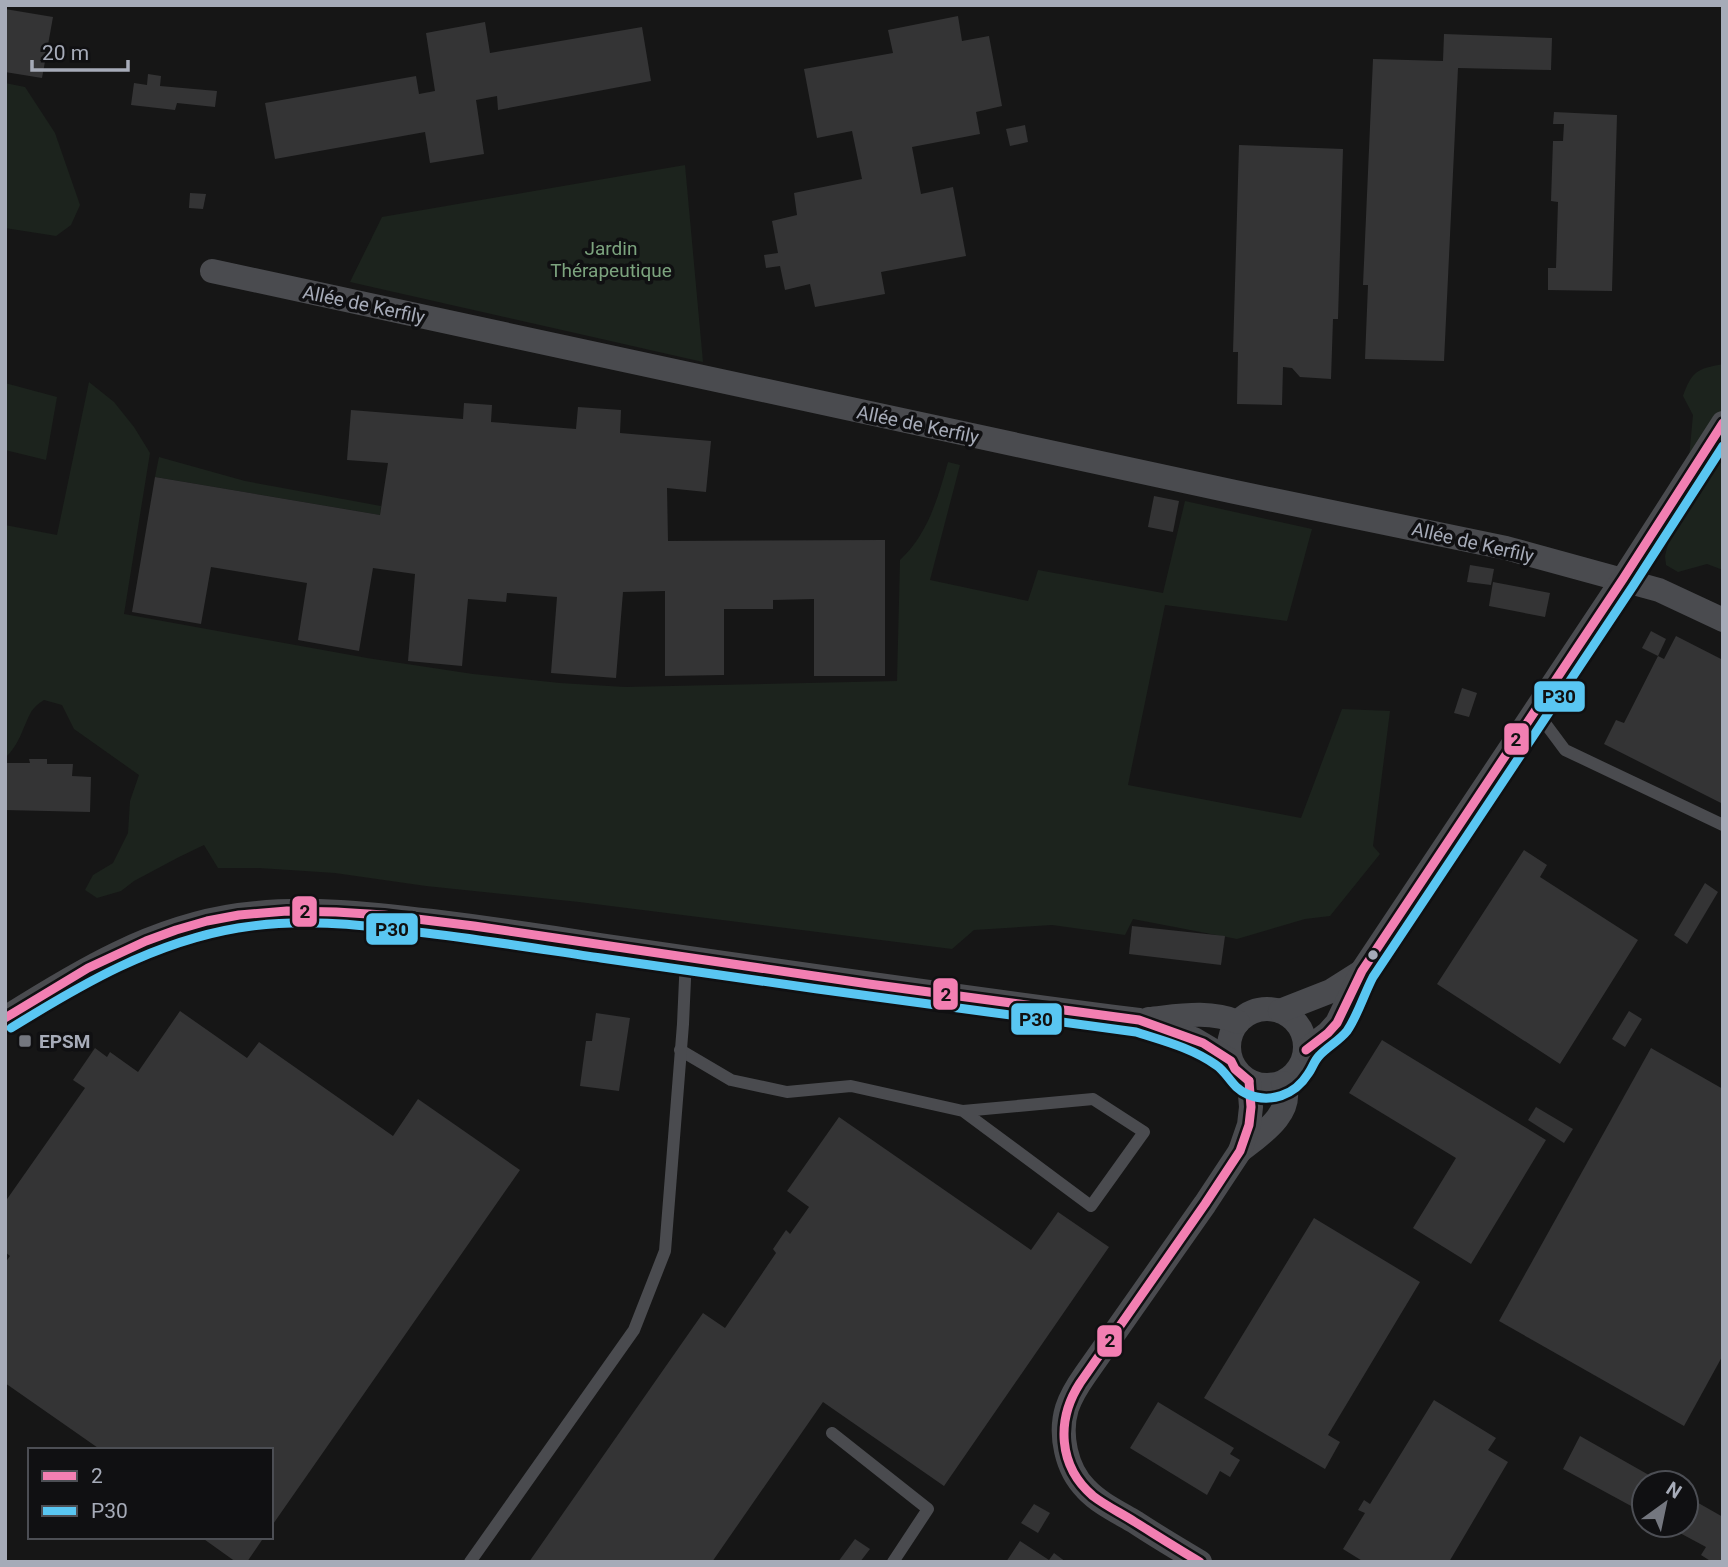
<svg xmlns="http://www.w3.org/2000/svg" width="1728" height="1567" font-family="Roboto,sans-serif">
<style>
.green{fill:#1c231d}
.building{fill:#343435}
.lines{fill:none;stroke-linecap:round;stroke-linejoin:round}
.service{stroke:#4a4b4f;stroke-width:12}
.minor{stroke:#4a4b4f;stroke-width:24}
.bus-1-casing{stroke:#101012;stroke-width:14}
.bus-2-casing{stroke:#101012;stroke-width:14}
.bus-1{stroke:#f27fb2;stroke-width:9}
.bus-2{stroke:#59c6f2;stroke-width:9}
.bus-dot{fill:#a6abb8;stroke:#101012;stroke-width:2.5}
.poi-dot{fill:#74777f;stroke:#101012;stroke-width:2.5}
.labels{text-anchor:middle;stroke-width:7;stroke-linejoin:round;paint-order:stroke}
.park-label{font-size:19px;fill:#7ca37e;stroke:#101012}
.street-label{font-size:19px;fill:#a6abb8;stroke:#101012}
.poi-label{font-size:19px;font-weight:bold;fill:#a6abb8;stroke:#101012;text-anchor:start}
.line-badge{stroke:#101012;stroke-width:2.5}
.pale-badge-label{font-size:19px;text-anchor:middle;font-weight:bold;fill:#111}
</style>
<rect width="100%" height="100%" fill="#161616"/>
<g class="green">
<path d="M5,83L25,87L55,133L80,205L71,225L56,236L5,228Z"/>
<path d="M685,165L703,362L350,282L382,217Z"/>
<path d="M1723,364V570L1707,564L1678,572L1666,565L1665,556L1689,459L1693,415L1683,396C1692,371 1697,369 1723,364Z"/>
<path d="M89,382L114,402L134,427L150,453L124,614L367,658L473,674L560,683L625,687L897,681L900,560C928,534 938,498 948,462L960,465L930,580L1028,601L1038,570L1163,593L1185,501L1312,529L1287,621L1165,605L1128,785L1301,818L1342,709L1390,711L1373,846L1380,854L1330,916L1305,919L1237,939L1133,919L1125,935L1052,925L974,930L952,949L579,902L426,886L335,873L259,868H218L204,845L179,857L134,881L121,891L97,898L85,890L93,875L113,863L128,833L130,801L139,775L74,729L62,705L44,700C39,703 34,707 31,712C22,729 20,744 5,758V525L57,535Z"/>
<path d="M5,383L57,397L46,460L5,450Z"/>
<path d="M159,457L245,481L381,506L380,515L155,477Z"/>
</g>
<g class="building">
<path d="M5,9L53,17L42,78L5,72Z"/>
<path d="M958,16L962,41L989,36L1002,106L976,112L980,134L912,147L921,194L953,187L966,256L881,272L885,294L815,307L810,284L785,290L780,266L766,268L764,255L778,253L772,221L797,215L794,193L862,179L852,131L817,138L804,69L893,53L888,30Z"/>
<path d="M485,22L490,53L642,27L651,81L498,110L497,96L476,100L484,154L430,163L425,132L275,159L265,103L416,76L419,94L435,91L426,33Z"/>
<path d="M1444,34L1552,38L1551,70L1458,68L1444,361L1365,359L1368,285H1363L1373,59L1443,61Z"/>
<path d="M148,74L161,76L160,86L217,91L215,107L177,103L175,110L131,105L134,83L147,85Z"/>
<path d="M1554,112L1617,115L1612,291L1548,290V268H1556L1558,202L1551,201L1553,141H1563L1564,124H1553Z"/>
<path d="M1025,125L1028,142L1010,146L1006,129Z"/>
<path d="M1239,145L1343,149L1338,319H1333L1331,379L1300,377L1292,368L1283,367L1282,405L1237,404L1238,352H1233Z"/>
<path d="M190,193L206,194L203,209L189,208Z"/>
<path d="M464,403L492,405L491,422L576,429L578,407L621,410L620,433L711,441L706,492L667,488L668,541L885,540V676H814V599L773,600V609H724V675L665,676V591L623,592L616,678L551,673L557,597L507,593L506,602L468,599L462,666L408,661L415,574L373,568L359,651L298,640L307,583L211,567L201,624L132,612L155,477L380,515L388,463L347,460L351,410L463,419Z"/>
<path d="M1154,496L1179,501L1173,532L1148,527Z"/>
<path d="M1470,565L1494,569L1491,585L1467,582Z"/>
<path d="M1493,582L1550,593L1545,617L1489,606Z"/>
<path d="M1651,631L1666,639L1658,656L1642,648Z"/>
<path d="M1676,636L1723,660V804L1604,744L1616,720L1624,723L1658,656L1664,659Z"/>
<path d="M1462,688L1477,693L1469,717L1454,713Z"/>
<path d="M29,759H47V764H73L72,776L91,777L90,812L5,810L6,763H30Z"/>
<path d="M1524,850L1547,865L1540,877L1638,940L1560,1064L1437,984Z"/>
<path d="M1705,883L1718,892L1687,944L1674,935Z"/>
<path d="M1132,926L1225,936L1221,965L1129,954Z"/>
<path d="M180,1011L247,1058L259,1042L393,1136L418,1099L520,1170L271,1527V1450H101L5,1383V1263L10,1256L5,1252V1202L85,1088L73,1080L95,1048L107,1057L110,1052L138,1072Z"/>
<path d="M1629,1011L1642,1019L1625,1047L1612,1039Z"/>
<path d="M596,1013L630,1018L619,1091L580,1086L586,1041H592Z"/>
<path d="M1382,1040L1546,1140L1471,1264L1413,1228L1456,1158L1349,1093Z"/>
<path d="M1651,1048L1723,1089V1355L1684,1426L1499,1321Z"/>
<path d="M1536,1107L1573,1129L1564,1143L1528,1120Z"/>
<path d="M839,1117L1031,1250L1058,1212L1109,1247L944,1486L823,1402L712,1562H529L703,1313L725,1328L776,1253L773,1249L786,1230L790,1234L809,1207L787,1191Z"/>
<path d="M1314,1218L1420,1282L1328,1435L1340,1442L1325,1469L1204,1398Z"/>
<path d="M1434,1400L1496,1438L1488,1450L1508,1462L1449,1562H1364L1343,1549L1365,1513L1358,1510L1364,1500L1370,1504Z"/>
<path d="M1158,1402L1234,1448L1230,1454L1240,1460L1230,1477L1220,1471L1207,1495L1130,1448Z"/>
<path d="M1580,1436L1663,1483H1644V1513L1563,1469Z"/>
<path d="M1686,1496L1723,1517V1562H1712L1701,1555L1706,1547L1665,1525H1686Z"/>
<path d="M1034,1504L1050,1513L1038,1533L1021,1523Z"/>
<path d="M201,1537H264L247,1562H236Z"/>
<path d="M855,1539L870,1549L860,1562H838Z"/>
<path d="M1020,1541L1049,1560L1054,1553L1066,1562H1006Z"/>
</g>
<g class="lines">
<g class="service">
<path d="M1536,711L1565,750L1723,825"/>
<path d="M680,1050L731,1080L787,1092L851,1086L963,1111L1093,1099L1144,1132L1091,1206L963,1111"/>
<path d="M832,1433L928,1509L893,1562"/>
<path d="M470,1562L634,1330L665,1251L683,1024L686,957"/>
</g>
<g class="minor">
<path d="M212,271L1235,492L1506,548L1659,590L1723,620"/>
<circle cx="1267" cy="1047" r="38"/>
<path d="M1280,1011L1331,991L1361,972"/>
<path d="M5,1018C78,972 152,927 239,915C303,906 368,913 432,921C488,928 544,936 600,945C779,971 959,997 1139,1020L1194,1039L1231,1061"/>
<path d="M1149,1019C1179,1016 1209,1010 1238,1022"/>
<path d="M1306,1050L1328,1033L1337,1023L1362,971L1623,579L1723,423"/>
<path d="M1240,1151C1259,1136 1297,1112 1283,1083"/>
<path d="M1200,1562C1178,1549 1156,1536 1135,1522C1118,1512 1099,1503 1086,1489C1066,1469 1059,1434 1067,1408C1071,1396 1078,1385 1085,1375L1205,1204L1240,1151L1249,1125L1251,1107L1249,1081"/>
</g>
<defs>
<g id="bus-1">
<path d="M5,1018L88,968L146,941L176,930L207,921L239,915L287,911L336,912L384,915L474,926L869,984L1139,1020L1203,1043L1231,1061L1235,1069L1249,1081"/>
<path d="M1306,1050L1328,1033L1337,1023L1362,971L1623,579L1723,423"/>
<path d="M1200,1562C1178,1549 1156,1535 1135,1522C1121,1513 1106,1506 1093,1496C1058,1466 1056,1420 1080,1383L1205,1204L1240,1151L1249,1125L1251,1107L1249,1081"/>
</g>
<path id="bus-2" d="M11,1028C82,984 154,942 238,928C297,918 358,924 417,932C479,939 540,949 601,958C779,984 958,1009 1136,1032C1164,1041 1192,1048 1216,1065C1228,1073 1232,1088 1247,1094C1270,1104 1295,1095 1308,1074C1312,1069 1314,1061 1319,1056C1327,1047 1339,1041 1347,1031C1358,1015 1364,994 1373,977L1633,586L1723,446"/>
</defs>
<use href="#bus-1" class="bus-1-casing"/>
<use href="#bus-2" class="bus-2-casing"/>
<use href="#bus-1" class="bus-1"/>
<use href="#bus-2" class="bus-2"/>
</g>
<circle class="bus-dot" cx="1373" cy="955" r="6"/>
<rect class="poi-dot" x="18" y="1034" width="14" height="14" rx="3.5"/>
<g class="labels">
<g class="park-label">
<text x="611" y="255">Jardin<tspan x="611" dy="22">Thérapeutique</tspan></text>
</g>
<g class="street-label">
<text transform="translate(364 304) rotate(12)" y="7">Allée de Kerfily</text>
<text transform="translate(918 424) rotate(12)" y="7">Allée de Kerfily</text>
<text transform="translate(1473 542) rotate(13)" y="7">Allée de Kerfily</text>
</g>
<g class="poi-label">
<text x="39" y="1048">EPSM</text>
</g>
</g>
<g class="line-badge">
<rect x="1533" y="680" width="53" height="33" rx="7" fill="#59c6f2"/>
<rect x="1503" y="722" width="27" height="34" rx="7" fill="#f27fb2"/>
<rect x="291" y="895" width="27" height="33" rx="7" fill="#f27fb2"/>
<rect x="365" y="912" width="54" height="34" rx="7" fill="#59c6f2"/>
<rect x="932" y="977" width="27" height="34" rx="7" fill="#f27fb2"/>
<rect x="1010" y="1002" width="53" height="34" rx="7" fill="#59c6f2"/>
<rect x="1096" y="1324" width="27" height="34" rx="7" fill="#f27fb2"/>
</g>
<g class="pale-badge-label">
<text x="1559" y="703">P30</text>
<text x="1516" y="746">2</text>
<text x="305" y="918">2</text>
<text x="392" y="936">P30</text>
<text x="946" y="1001">2</text>
<text x="1036" y="1026">P30</text>
<text x="1110" y="1347">2</text>
</g>
<rect width="1728" height="1567" fill="none" stroke="#a6abb8" stroke-width="14"/>
<rect x="28" y="1448" width="245" height="91" fill="#101012" stroke="#4c4e54" stroke-width="2"/>
<rect x="42" y="1471" width="35" height="10" fill="#f27fb2" stroke="#4c4e54" stroke-width="2"/>
<text x="91" y="1483" font-size="21" fill="#a6abb8">2</text>
<rect x="42" y="1506" width="35" height="10" fill="#59c6f2" stroke="#4c4e54" stroke-width="2"/>
<text x="91" y="1518" font-size="21" fill="#a6abb8">P30</text>
<g transform="translate(1665 1504) rotate(33)"><circle r="33" fill="#101012" stroke="#4c4e54" stroke-width="2"/>
<path d="M0-5L12 26L0 18L-12 26Z" fill="#74777f"/>
<text y="-10" font-size="19" font-weight="bold" text-anchor="middle" fill="#a6abb8">N</text>
</g>
<path d="M32 60v10h96v-10" fill="none" stroke="#a6abb8" stroke-width="3.5"/>
<text x="42" y="60" font-size="21" fill="#a6abb8" stroke="#101012" stroke-width="5" paint-order="stroke">20 m</text>
</svg>
